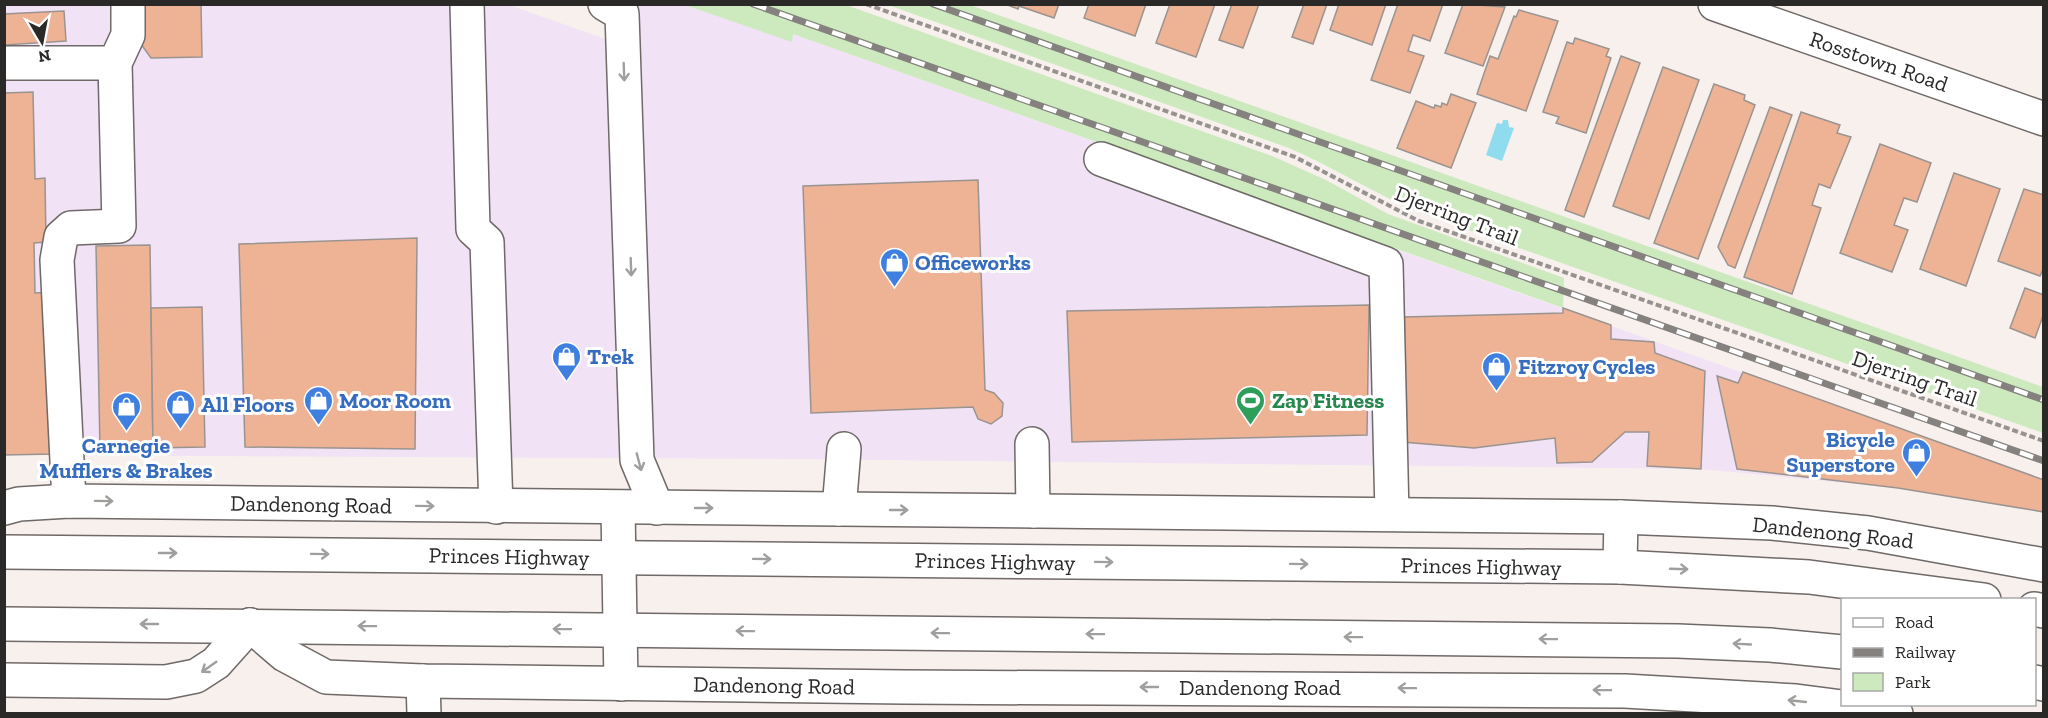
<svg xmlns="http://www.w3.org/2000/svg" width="2048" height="718" font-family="'Zilla Slab',serif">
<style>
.commercial{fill:#f1e2f6}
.green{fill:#cceabe}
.water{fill:#8fdcef}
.building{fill:#eeb295;stroke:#9a9491;stroke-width:1.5}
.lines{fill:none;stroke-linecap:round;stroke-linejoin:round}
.minor-casing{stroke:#6f6967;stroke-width:36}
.highway-casing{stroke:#6f6967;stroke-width:36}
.path{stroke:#979290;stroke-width:4;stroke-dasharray:6 3;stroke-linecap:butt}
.minor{stroke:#fff;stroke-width:33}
.highway{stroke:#fff;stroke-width:33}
.rail-casing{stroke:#85817f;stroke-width:7}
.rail{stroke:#fff;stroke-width:4.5;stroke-dasharray:14;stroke-linecap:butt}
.oneway{stroke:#a09f9e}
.labels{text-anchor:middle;stroke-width:6;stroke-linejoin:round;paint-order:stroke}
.street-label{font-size:22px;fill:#2b2928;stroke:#fff}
.shop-label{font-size:22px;font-weight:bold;fill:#366cbe;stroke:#fff;text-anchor:start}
.leisure-label{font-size:22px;font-weight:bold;fill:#27864d;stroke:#fff;text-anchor:start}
</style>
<rect width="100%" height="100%" fill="#f7f0ed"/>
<path class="commercial" d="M4,5H509L614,42V5H685L791,41L793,34L2043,480V512L1898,488L1701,469L794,459L5,455Z"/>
<g class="green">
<path d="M685,5H846L1272,156L1326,180L1388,214L1564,278L1563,308L793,34L792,42Z"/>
<path d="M888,5H970L2043,387V433L1423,214C1377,195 1335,168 1289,148Z"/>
</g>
<path class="water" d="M1503,120H1508L1509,127L1514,128L1502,161L1486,155L1497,123L1502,124Z"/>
<g class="building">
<path d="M132,4H201L202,57L151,58L133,33Z"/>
<path d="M1005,4H1059L1054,18L1019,6L1018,9Z"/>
<path d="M1089,4H1146L1135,36L1084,18Z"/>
<path d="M1170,4H1215L1196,57L1156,43Z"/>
<path d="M1232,4H1259L1243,48L1219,40Z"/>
<path d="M1304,4H1327L1313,44L1292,37Z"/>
<path d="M1339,4H1386L1372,45L1330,30Z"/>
<path d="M1398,4H1443L1430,41L1413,35L1408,51L1424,56L1410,93L1371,80Z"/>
<path d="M1463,4L1505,7L1483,66L1445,53Z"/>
<path d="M1519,10L1558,21L1526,111L1477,94L1490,56L1498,59L1514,16L1516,17Z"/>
<path d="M64,11L66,41L4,45V14Z"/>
<path d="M1575,38L1609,49L1606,56L1611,58L1586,133L1556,123L1559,117L1543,112L1567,42L1573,44Z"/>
<path d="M1621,56L1640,63L1584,217L1565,210Z"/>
<path d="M1663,67L1699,80L1649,219L1613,206Z"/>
<path d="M1714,84L1745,95L1744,100L1755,105L1698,259L1654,243Z"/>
<path d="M33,92L35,179L45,178L46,242L34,243L35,293L51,292L53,454L4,455V93Z"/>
<path d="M1451,94L1476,103L1451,168L1397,148L1416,101L1434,108L1435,105L1441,107L1442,103L1447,105Z"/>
<path d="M1770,107L1792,115L1735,268L1728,265L1718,247Z"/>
<path d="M1801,112L1840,125L1837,133L1851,137L1830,188L1819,184L1812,205L1821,208L1792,294L1744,277Z"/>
<path d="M1880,144L1931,163L1917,202L1904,198L1894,225L1908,230L1892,272L1840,253Z"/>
<path d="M1954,173L2000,189L1966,286L1920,269Z"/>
<path d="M978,180L985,390L994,393L1003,403L1002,416L991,424L978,419L973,407L811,413L803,186Z"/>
<path d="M2024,189L2044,195V267L2040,276L1998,261Z"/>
<path d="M417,238L415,449L245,447L239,244Z"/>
<path d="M150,245L153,448L100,449L96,246Z"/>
<path d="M2025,288L2044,295V313L2035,338L2010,328Z"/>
<path d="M1369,305L1367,435L1072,442L1067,311Z"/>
<path d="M202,307L205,447L153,448L151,308Z"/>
<path d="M1563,308L1611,325V339L1654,342L1655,353L1705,371L1701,469L1647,466L1649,432H1625L1592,462L1557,463L1555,438L1474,448L1402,442L1403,317L1563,313Z"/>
<path d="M1743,372L2044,480V512L1898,488L1737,469L1717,376L1738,383Z"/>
</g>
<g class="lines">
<defs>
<g id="minor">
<path d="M467,4L473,229L487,242L496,507"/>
<path d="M605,4L622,14L637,460L657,508"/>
<path d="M1715,4L2044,119"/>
<path d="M4,63H115"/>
<path d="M1101,159L1386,264L1392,514"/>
<path d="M1032,444L1033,511"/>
<path d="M69,501L57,260L61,237L71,228L119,226L115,63L128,35V4"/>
<path d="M4,508L19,504L69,501L1621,517L1772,523L1868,533L2044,565"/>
<path d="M618,508L621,684"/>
<path d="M839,509L844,449"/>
<path d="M1620,567L1621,517"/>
<path d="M250,625L285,655L326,677L423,681L904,687L1625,691L1796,701L1896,714"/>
<path d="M423,681L424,714"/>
</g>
<g id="highway">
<path d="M4,552L1620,567L1809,577L1984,600"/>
<path d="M2034,609L2044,611"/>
<path d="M4,624L1678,641L1770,645L1842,652"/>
<path d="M4,680L166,682L196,676L216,663L250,625"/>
<path d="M2034,682L2044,684"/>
</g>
</defs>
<use href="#minor" class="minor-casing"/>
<use href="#highway" class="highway-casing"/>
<path class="path" d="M866,4L1295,157L1419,221L2044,441"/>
<use href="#minor" class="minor"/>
<use href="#highway" class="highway"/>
<defs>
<g id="rail">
<path d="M753,4L2044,461"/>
<path d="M933,4L2044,400"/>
</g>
</defs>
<use href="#rail" class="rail-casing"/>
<use href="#rail" class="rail"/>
</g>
<defs><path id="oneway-shaft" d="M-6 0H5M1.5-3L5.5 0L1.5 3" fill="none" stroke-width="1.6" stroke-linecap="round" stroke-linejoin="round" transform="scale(1.5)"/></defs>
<g class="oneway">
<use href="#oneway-shaft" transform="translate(624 72) rotate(88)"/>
<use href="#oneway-shaft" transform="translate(631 267) rotate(88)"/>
<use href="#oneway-shaft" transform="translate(639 462) rotate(75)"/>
<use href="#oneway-shaft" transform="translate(104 501) rotate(1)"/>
<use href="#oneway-shaft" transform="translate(425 506) rotate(1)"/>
<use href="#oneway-shaft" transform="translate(704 508)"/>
<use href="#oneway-shaft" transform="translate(899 510)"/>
<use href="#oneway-shaft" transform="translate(168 553)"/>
<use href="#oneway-shaft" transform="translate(320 554) rotate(1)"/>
<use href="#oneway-shaft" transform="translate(762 559) rotate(1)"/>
<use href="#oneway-shaft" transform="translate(1104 562) rotate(1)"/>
<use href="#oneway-shaft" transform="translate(1299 564) rotate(1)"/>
<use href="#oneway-shaft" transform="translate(1679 569) rotate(2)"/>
<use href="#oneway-shaft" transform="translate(149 624) rotate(-180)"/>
<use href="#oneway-shaft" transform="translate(367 626) rotate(-179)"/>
<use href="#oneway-shaft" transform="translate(562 629) rotate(-179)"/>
<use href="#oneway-shaft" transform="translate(745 631) rotate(-179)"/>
<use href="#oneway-shaft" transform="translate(940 633) rotate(-179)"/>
<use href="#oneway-shaft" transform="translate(1095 634) rotate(-179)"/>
<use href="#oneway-shaft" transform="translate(1353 637) rotate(-179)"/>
<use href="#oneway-shaft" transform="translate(1548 639) rotate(-179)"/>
<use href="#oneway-shaft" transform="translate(1742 644) rotate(-177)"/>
<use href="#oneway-shaft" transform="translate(209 667) rotate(145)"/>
<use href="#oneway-shaft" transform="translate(1149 687) rotate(-180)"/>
<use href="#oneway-shaft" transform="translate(1407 688) rotate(-179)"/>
<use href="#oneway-shaft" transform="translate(1602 690) rotate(-179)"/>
<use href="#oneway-shaft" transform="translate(1797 701) rotate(-174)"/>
</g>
<defs>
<symbol id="shop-pin" viewBox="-11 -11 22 30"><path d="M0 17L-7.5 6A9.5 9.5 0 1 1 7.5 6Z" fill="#3f7fe0" stroke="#fff"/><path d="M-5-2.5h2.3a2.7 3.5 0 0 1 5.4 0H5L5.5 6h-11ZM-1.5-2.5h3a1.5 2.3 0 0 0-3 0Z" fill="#fff"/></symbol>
<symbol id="stadium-pin" viewBox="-11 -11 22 30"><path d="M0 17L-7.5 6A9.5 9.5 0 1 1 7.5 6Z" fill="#2e9e5b" stroke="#fff"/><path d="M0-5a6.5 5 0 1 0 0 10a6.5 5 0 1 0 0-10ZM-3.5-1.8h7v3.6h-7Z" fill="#fff"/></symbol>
</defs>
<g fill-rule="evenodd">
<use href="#shop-pin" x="878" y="246" width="33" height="45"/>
<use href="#shop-pin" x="550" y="340" width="33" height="45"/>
<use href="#shop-pin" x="1480" y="350" width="33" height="45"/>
<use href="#shop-pin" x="302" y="384" width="33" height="45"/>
<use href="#stadium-pin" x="1234" y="384" width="33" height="45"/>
<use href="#shop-pin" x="164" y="388" width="33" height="45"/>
<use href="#shop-pin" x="110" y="390" width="33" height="45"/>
<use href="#shop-pin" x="1900" y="436" width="33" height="45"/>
</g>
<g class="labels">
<g class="street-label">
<text transform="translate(1879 61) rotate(19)" y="8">Rosstown Road</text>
<text transform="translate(1457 215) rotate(21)" y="8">Djerring Trail</text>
<text transform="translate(1915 378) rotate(19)" y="8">Djerring Trail</text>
<text transform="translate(311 504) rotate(1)" y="8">Dandenong Road</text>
<text transform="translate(1833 532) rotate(6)" y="8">Dandenong Road</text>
<text transform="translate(509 556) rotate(1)" y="8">Princes Highway</text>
<text transform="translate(995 561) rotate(1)" y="8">Princes Highway</text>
<text transform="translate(1481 566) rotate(1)" y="8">Princes Highway</text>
<text transform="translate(774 685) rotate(1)" y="8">Dandenong Road</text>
<text x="1260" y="695">Dandenong Road</text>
</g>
<g class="shop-label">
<text x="915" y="270">Officeworks</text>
<text x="587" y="364">Trek</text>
<text x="1518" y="374">Fitzroy Cycles</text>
<text x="339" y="408">Moor Room</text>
<text x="201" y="412">All Floors</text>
<text x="1895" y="447" text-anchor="end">Bicycle<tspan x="1895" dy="25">Superstore</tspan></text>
<text x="126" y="453" text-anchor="middle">Carnegie<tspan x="126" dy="25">Mufflers &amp; Brakes</tspan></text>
</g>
<g class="leisure-label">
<text x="1272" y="408">Zap Fitness</text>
</g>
</g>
<rect width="2048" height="718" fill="none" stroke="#2b2928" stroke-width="12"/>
<rect x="1841" y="598" width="195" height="108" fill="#ffffff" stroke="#aaa9a9" stroke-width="1.5"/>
<rect x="1853" y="618" width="30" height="9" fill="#ffffff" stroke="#aaa9a9" stroke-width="1.5"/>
<text x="1895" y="628" font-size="18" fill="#2b2928">Road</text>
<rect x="1853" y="648" width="30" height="9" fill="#85817f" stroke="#aaa9a9" stroke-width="1.5"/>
<text x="1895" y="658" font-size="18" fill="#2b2928">Railway</text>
<rect x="1853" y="673" width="30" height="18" fill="#cceabe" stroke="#aaa9a9" stroke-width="1.5"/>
<text x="1895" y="688" font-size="18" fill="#2b2928">Park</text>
<g transform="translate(42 42) rotate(170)" stroke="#ffffff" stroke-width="4.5" paint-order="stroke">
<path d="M0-4.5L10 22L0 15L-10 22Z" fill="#2b2928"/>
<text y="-9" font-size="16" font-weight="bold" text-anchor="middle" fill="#2b2928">N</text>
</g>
</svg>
